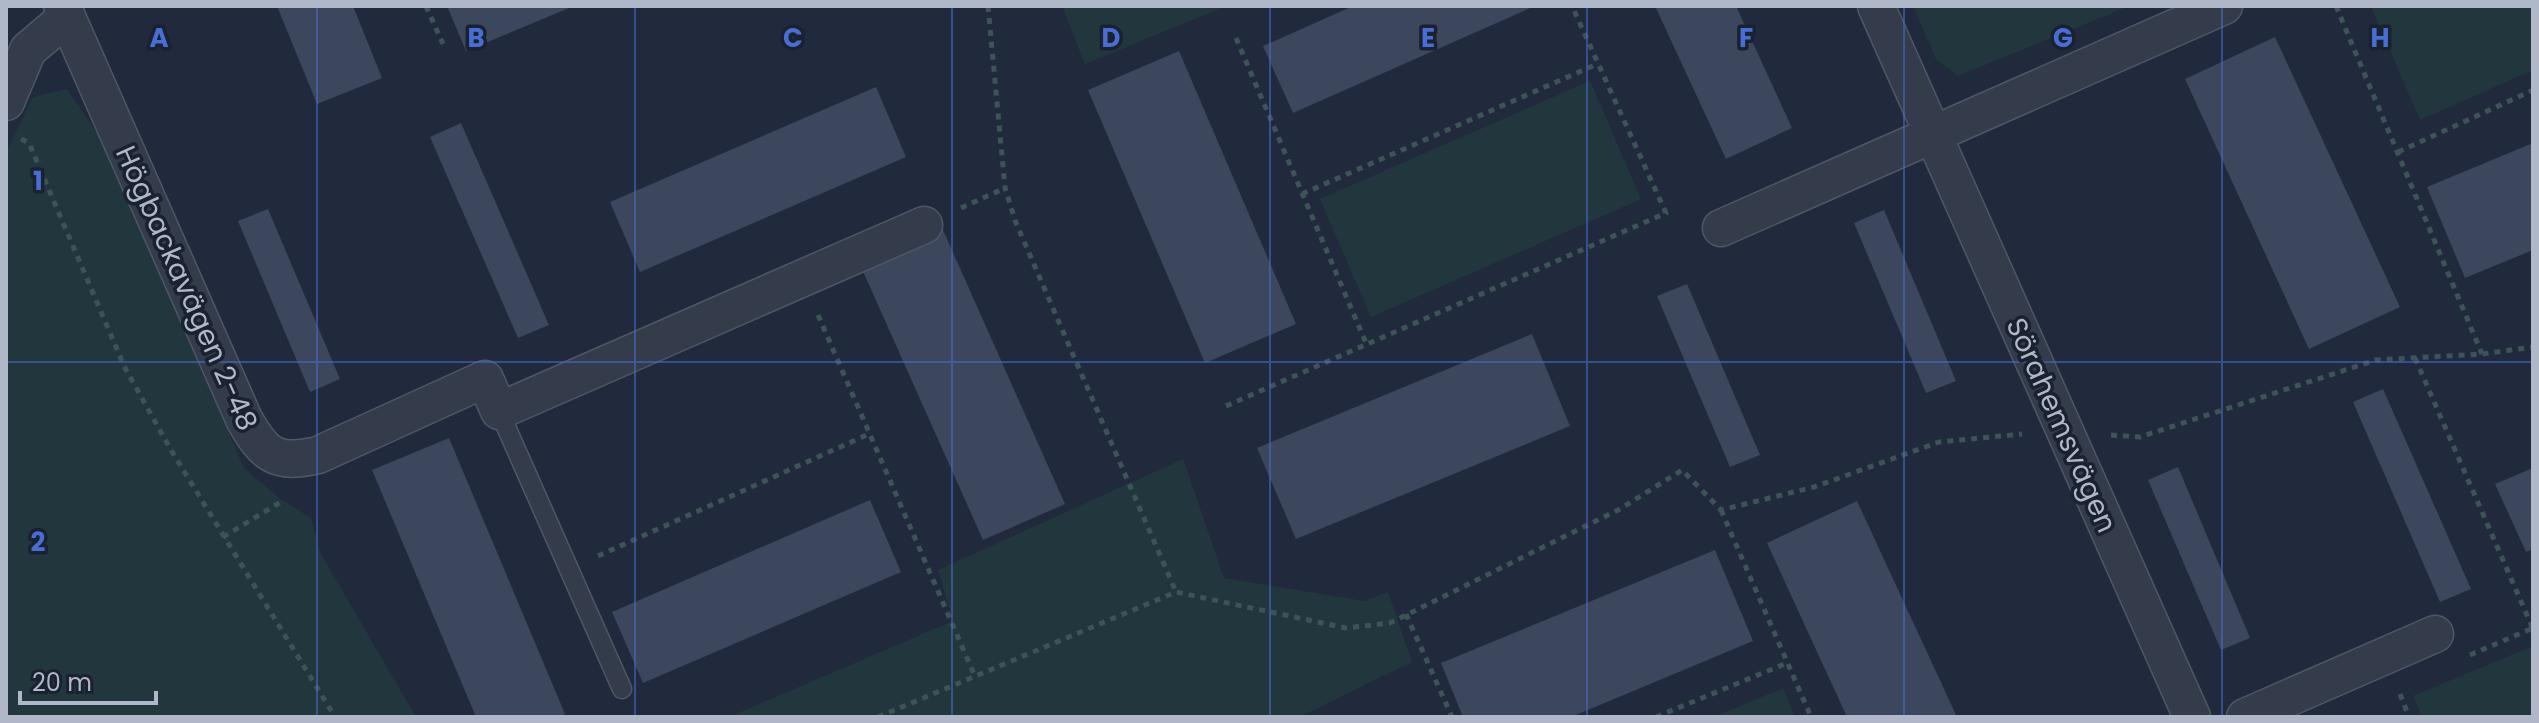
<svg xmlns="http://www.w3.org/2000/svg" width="2539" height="723" font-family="Poppins,sans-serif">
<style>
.green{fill:#22373d}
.building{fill:#3c465c}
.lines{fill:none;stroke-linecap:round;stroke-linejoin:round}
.service-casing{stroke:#4f5766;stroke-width:21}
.minor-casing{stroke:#4f5766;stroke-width:39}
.path{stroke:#3d5357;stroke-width:5;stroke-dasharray:6 6;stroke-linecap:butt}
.service{stroke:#343c4c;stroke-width:18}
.minor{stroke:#343c4c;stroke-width:36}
.grid{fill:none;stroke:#496ed3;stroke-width:2;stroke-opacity:0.55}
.labels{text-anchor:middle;stroke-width:7;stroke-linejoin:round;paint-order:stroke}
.street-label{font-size:28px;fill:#afb7c8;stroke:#1a2130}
.grid-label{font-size:26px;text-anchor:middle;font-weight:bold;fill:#496ed3;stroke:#1a2130;stroke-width:7;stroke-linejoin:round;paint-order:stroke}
</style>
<rect width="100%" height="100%" fill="#202a3c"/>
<g class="green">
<path d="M1062,6H1226L1085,64Z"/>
<path d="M1913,6H2129L1958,76L1936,59Z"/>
<path d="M2371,6H2533V70L2420,120Z"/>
<path d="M1590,81L1641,199L1371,317L1320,199Z"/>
<path d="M67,89L99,136L244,468L279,498L311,518L321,554L416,717H6V152L33,97Z"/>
<path d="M1183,459L1224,578L1364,601L1388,592L1412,662L1299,717H729L953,621L938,570Z"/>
<path d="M2533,646V717H2422L2413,696Z"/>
<path d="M1783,688L1795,717H1714Z"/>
</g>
<g class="building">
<path d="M277,6H353L382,78L317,104Z"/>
<path d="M447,6H574L466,51Z"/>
<path d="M1353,6H1535L1293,113L1263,46Z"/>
<path d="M1655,6H1736L1792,128L1726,159Z"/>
<path d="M2275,37L2400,307L2309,349L2185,79Z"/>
<path d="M1179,51L1296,324L1205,363L1088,90Z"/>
<path d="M876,87L906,157L640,272L610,202Z"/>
<path d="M461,123L549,325L518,338L430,137Z"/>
<path d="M2533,143V250L2465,278L2427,187Z"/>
<path d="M268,209L340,379L310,392L238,221Z"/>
<path d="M1884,210L1956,381L1926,393L1854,223Z"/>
<path d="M943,230L1065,504L983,540L861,267Z"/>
<path d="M1687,284L1760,455L1730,467L1657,296Z"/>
<path d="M1532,334L1570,426L1296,539L1257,448Z"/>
<path d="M2383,389L2471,589L2440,602L2353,402Z"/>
<path d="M449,438L565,714L558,717H476L372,470Z"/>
<path d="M2178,467L2250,638L2221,650L2148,480Z"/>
<path d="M2533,468V549L2526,552L2495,484Z"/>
<path d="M870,500L901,572L643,683L612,612Z"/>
<path d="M1857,501L1957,717H1847L1767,543Z"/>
<path d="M1715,550L1753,641L1571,717H1463L1441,663Z"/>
</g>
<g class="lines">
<defs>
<path id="service" d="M499,411L622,689"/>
<g id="minor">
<path d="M1876,6L2192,717"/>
<path d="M67,17L244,419C264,455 276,465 318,455L485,379L499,411L924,225"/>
<path d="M6,102L28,50L67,17L62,6"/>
<path d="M1721,228L2224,6"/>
<path d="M2245,717L2435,634"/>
</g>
</defs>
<use href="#service" class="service-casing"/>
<use href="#minor" class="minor-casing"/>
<g class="path">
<path d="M426,6L443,44"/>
<path d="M988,6L1005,188L1016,223L1176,592"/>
<path d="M2336,6L2482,354"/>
<path d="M1236,38L1366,343"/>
<path d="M21,139L29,143L125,368L171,450L335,717"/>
<path d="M2398,152L2533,90"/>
<path d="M1302,194L1597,64"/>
<path d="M961,208L1005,188"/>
<path d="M818,315L974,674"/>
<path d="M2415,358L2533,629"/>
<path d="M1226,406L1666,213L1572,6"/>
<path d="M2111,435L2140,437L2376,360L2482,354L2533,347"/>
<path d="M1721,510L1811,717"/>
<path d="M223,537L284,500"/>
<path d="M598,556L869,434"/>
<path d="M1406,614L1452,717"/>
<path d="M2470,655L2533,628"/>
<path d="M2400,694L2409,717"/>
<path d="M878,717L1176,592L1346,628L1390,623L1620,509L1682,470L1721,510L1814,487L1939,442L2022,434"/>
<path d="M1656,717L1787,663"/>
</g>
<use href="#service" class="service"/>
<use href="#minor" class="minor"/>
</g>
<path class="grid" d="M317,6V717M635,6V717M952,6V717M1270,6V717M1587,6V717M1904,6V717M2222,6V717M6,362H2533"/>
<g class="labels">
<g class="street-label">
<text transform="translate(187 288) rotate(66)" y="10">Högbackavägen 2-48</text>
<text transform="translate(2062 425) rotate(66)" y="10">Sörahemsvägen</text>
</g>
</g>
<g class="grid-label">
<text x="159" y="47">A</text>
<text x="476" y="47">B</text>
<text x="793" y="47">C</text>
<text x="1111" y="47">D</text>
<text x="1428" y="47">E</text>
<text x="1746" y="47">F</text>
<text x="2063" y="47">G</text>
<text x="2380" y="47">H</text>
<text x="38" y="190">1</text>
<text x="38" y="551">2</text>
</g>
<rect width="2539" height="723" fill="none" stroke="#afb7c8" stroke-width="16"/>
<path d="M20 691v12h136v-12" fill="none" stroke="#afb7c8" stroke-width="4"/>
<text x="32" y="691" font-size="24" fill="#afb7c8" stroke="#1a2130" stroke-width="6" paint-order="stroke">20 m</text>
</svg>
